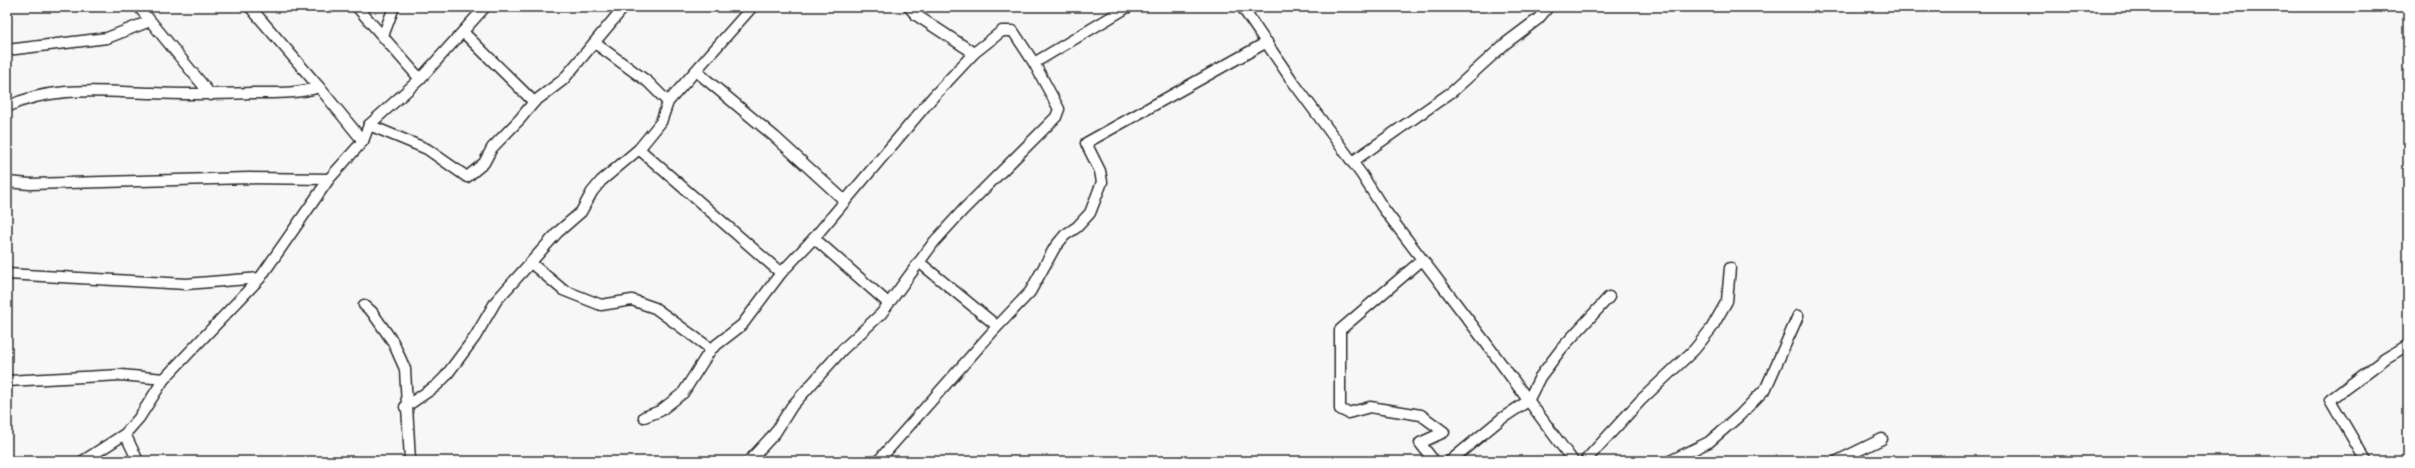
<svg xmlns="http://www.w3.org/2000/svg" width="2415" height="468" font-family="'Shantell Sans',sans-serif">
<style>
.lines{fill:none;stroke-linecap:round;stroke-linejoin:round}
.minor-casing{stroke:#2b2b2b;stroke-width:13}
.minor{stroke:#fff;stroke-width:10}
</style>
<rect width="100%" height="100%" fill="#f7f7f7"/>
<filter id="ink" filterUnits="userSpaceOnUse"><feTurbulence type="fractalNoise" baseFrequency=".025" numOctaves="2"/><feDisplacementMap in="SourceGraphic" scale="8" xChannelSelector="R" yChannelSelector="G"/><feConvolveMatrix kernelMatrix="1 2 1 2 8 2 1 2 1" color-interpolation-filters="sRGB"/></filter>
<g filter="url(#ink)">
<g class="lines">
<defs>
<g id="minor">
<path d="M139,7L211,95"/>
<path d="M250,7L319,87L363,141"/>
<path d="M357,7L420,79"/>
<path d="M909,7L916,15L974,53"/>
<path d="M1242,7L1291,79L1362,175L1383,208L1486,343L1573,461"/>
<path d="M463,32L534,102"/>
<path d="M383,36L394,7"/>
<path d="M595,43L648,82L668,102"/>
<path d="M7,50L107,38L150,21"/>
<path d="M1034,63L1128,7"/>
<path d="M696,71L775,137L845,201"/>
<path d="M7,107C52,85 104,92 153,93C187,95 220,94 253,93C276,93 298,94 319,87"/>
<path d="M369,125L427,149L467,177L484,163L492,148L520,119L534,102L563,80L624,7"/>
<path d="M639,149L781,273"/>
<path d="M1352,162L1453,91L1506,43L1538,19L1548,7"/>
<path d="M7,182L30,184L249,178L329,179"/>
<path d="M814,238L888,303"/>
<path d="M1422,260L1340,330V409L1348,413L1370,407L1421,415L1444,432L1420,443L1434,461"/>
<path d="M919,262L997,326"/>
<path d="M531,263L563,290L601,305L632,300L655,308L711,349"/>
<path d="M7,274L186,284L260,278"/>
<path d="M364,305L372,312L393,342L405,369L410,461"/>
<path d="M7,381L121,375L164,379"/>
<path d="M405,407L436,386L445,377L475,337L496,301L558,232L581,212L592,192L601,181L639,149L661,122L668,102L752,7"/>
<path d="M644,417L660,411L683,393L711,349L742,325L781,273L814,238L932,98L974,53L1002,31H1013L1034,63L1059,109L1056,117L963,210L934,242L881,314L843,349L792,406L775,433L749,461"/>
<path d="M125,434L138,461"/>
<path d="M83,461L125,434L139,418L164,379L260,278L329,179L363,141L369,125L420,79L485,7"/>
<path d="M878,461L994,330L1030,292L1055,247L1065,235L1077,227L1090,213L1102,182L1100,171L1086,143L1267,42"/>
<path d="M1450,461L1501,419L1528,401L1540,377L1562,348L1609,297"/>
<path d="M1585,461L1641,400L1694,350L1711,329L1727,301L1730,268"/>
<path d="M1670,461L1709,442L1739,416L1766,388L1798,316"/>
<path d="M1837,461L1882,439"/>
<path d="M2366,461L2330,400L2386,358L2408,345"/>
</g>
</defs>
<use href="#minor" class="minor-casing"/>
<use href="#minor" class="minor"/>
</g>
</g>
<rect width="2415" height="468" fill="none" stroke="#fff" stroke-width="24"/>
<rect x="12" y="12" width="2391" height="444" fill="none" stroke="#2b2b2b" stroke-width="1.5" filter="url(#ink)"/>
</svg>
